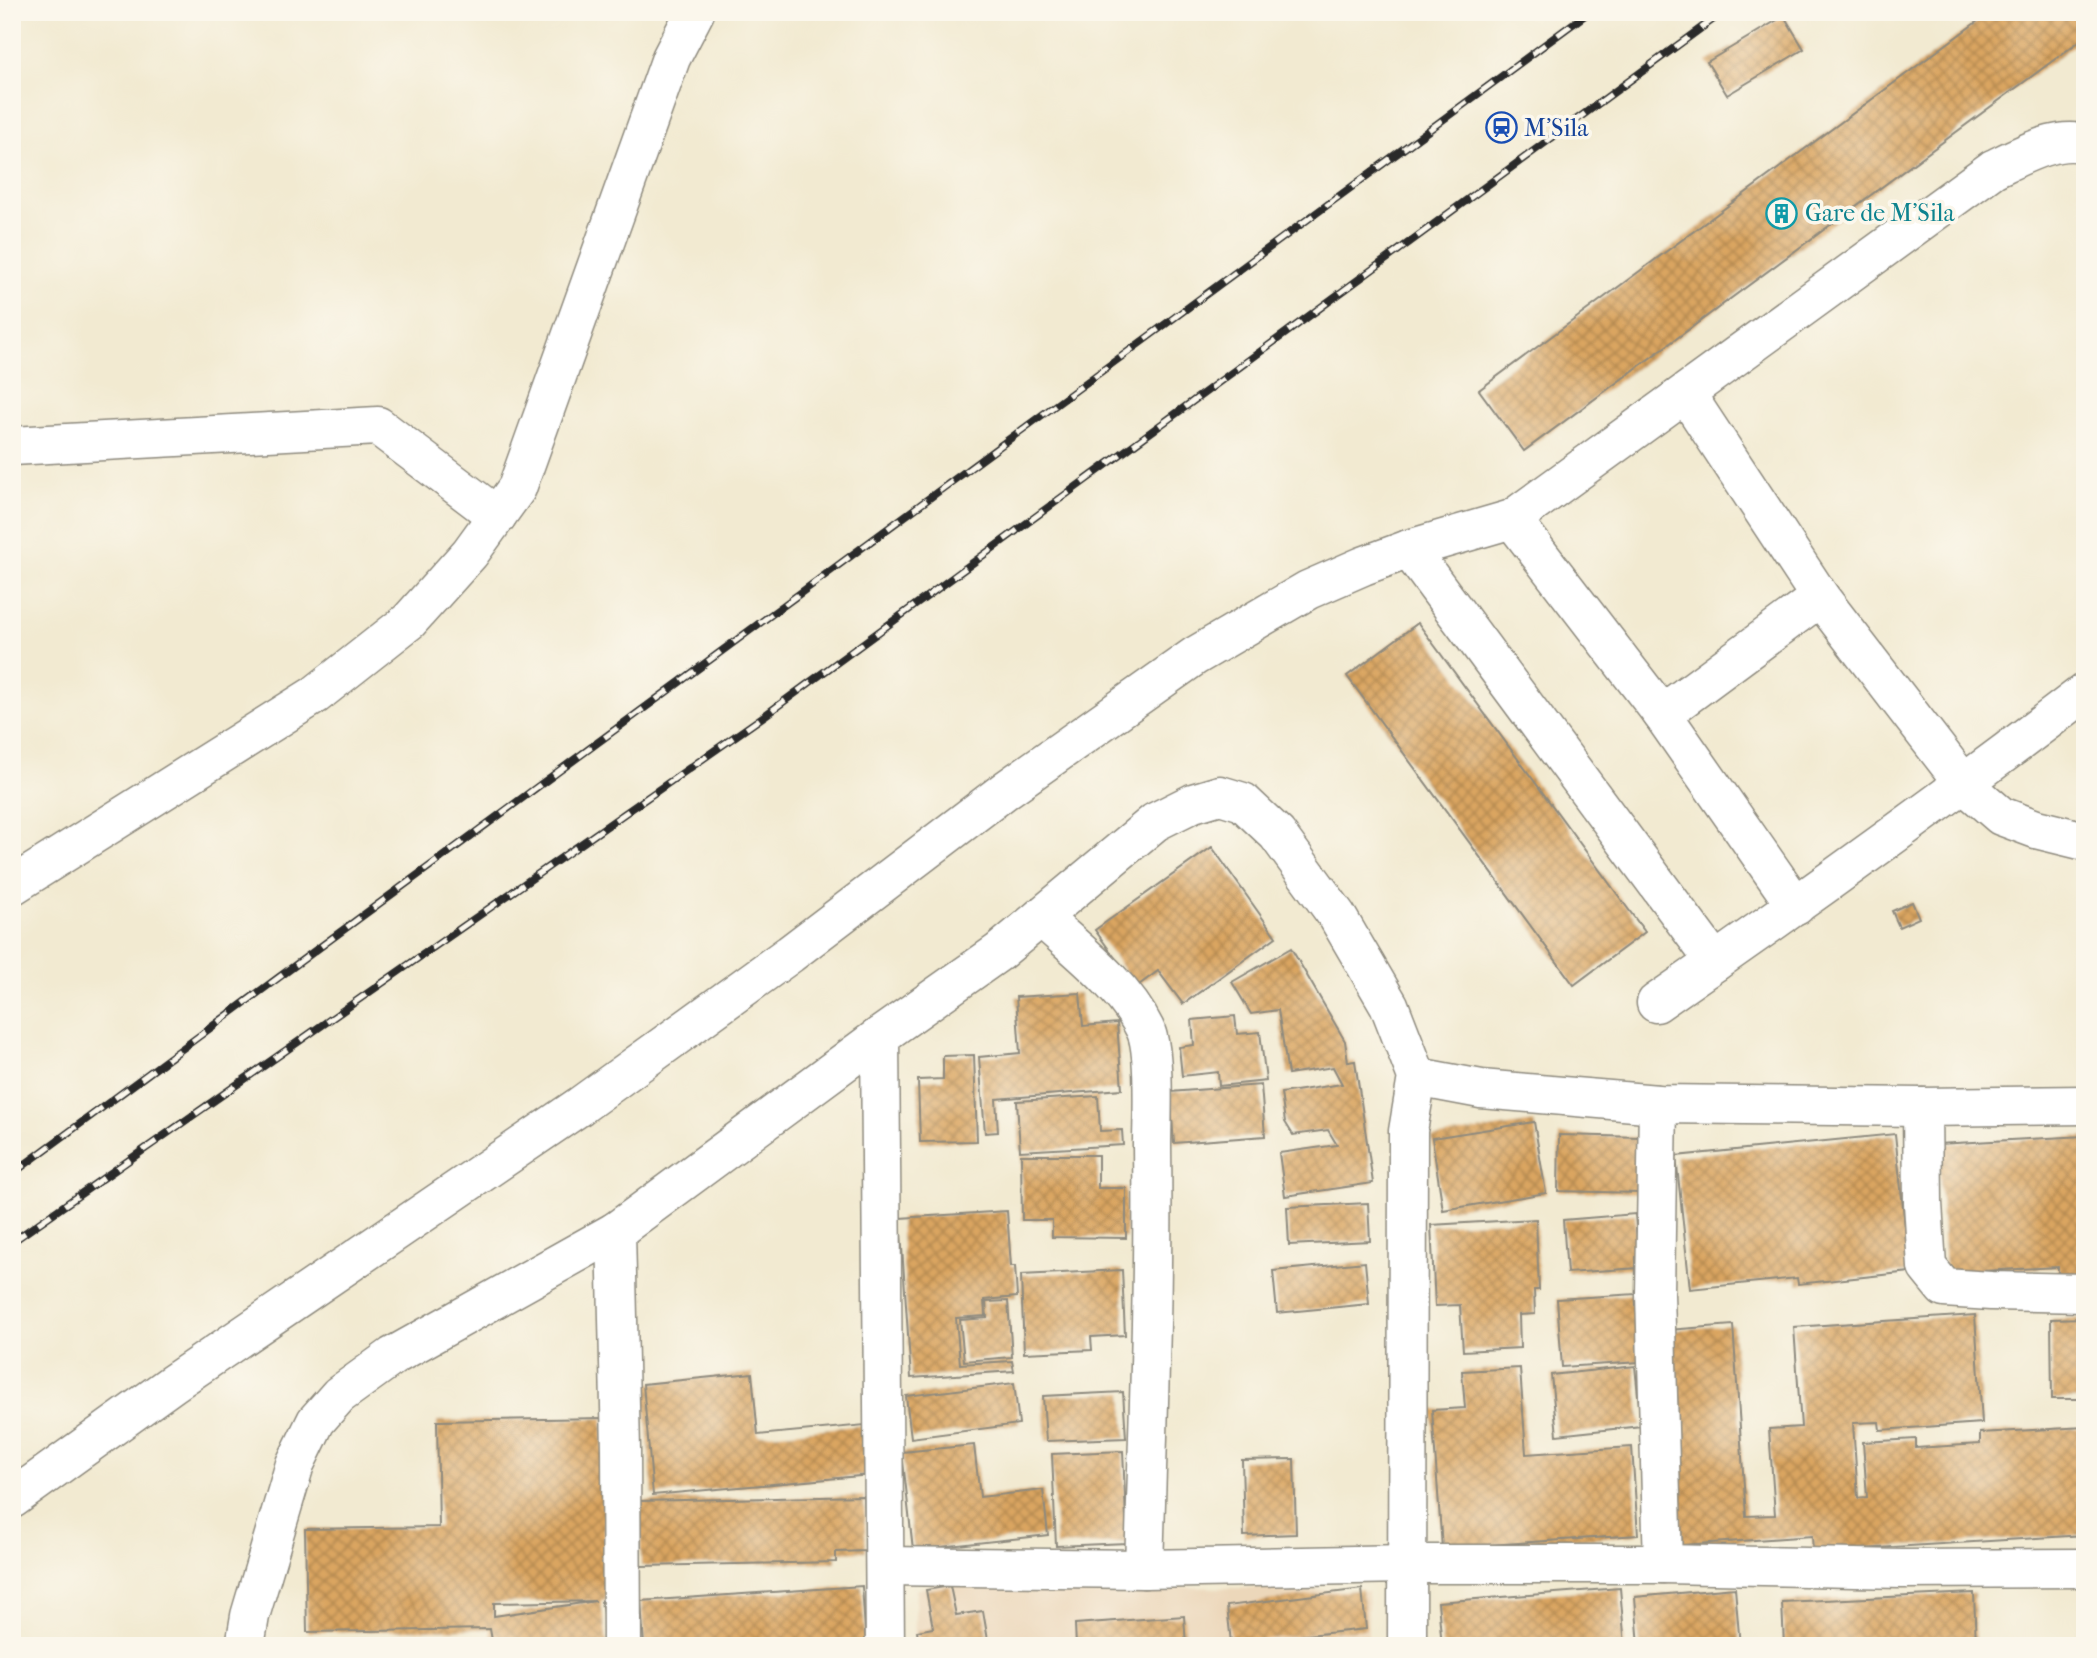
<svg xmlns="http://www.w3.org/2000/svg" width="2097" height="1658" font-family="'IM FELL French Canon',serif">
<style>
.built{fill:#ecd7ba}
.building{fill:url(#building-cross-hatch);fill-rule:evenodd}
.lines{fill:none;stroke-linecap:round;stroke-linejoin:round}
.minor-casing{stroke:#8e8a7e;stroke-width:41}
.minor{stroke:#fff;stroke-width:38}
.rail-casing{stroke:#2b2b2b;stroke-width:8}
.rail{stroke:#fbf7ec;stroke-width:5;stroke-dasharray:16;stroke-linecap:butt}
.labels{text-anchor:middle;stroke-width:7;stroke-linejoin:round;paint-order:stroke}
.transit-label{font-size:24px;fill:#164399;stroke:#fbf7ec;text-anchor:start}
.culture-label{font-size:24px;fill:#0d838f;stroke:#fbf7ec;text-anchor:start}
</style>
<defs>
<pattern id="building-cross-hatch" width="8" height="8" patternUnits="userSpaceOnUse" patternTransform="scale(1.75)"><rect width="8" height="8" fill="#daa560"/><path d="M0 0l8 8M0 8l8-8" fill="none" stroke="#b1874f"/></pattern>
</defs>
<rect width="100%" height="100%" fill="#fbf7ec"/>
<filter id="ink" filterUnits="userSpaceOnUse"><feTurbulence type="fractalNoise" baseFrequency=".0143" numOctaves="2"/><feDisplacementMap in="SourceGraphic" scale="14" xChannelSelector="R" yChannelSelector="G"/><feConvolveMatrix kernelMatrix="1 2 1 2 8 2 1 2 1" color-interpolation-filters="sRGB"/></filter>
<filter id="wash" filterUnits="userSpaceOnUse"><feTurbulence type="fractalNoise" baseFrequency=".00686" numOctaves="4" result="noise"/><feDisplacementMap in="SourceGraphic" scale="28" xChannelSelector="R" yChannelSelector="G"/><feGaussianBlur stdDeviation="1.57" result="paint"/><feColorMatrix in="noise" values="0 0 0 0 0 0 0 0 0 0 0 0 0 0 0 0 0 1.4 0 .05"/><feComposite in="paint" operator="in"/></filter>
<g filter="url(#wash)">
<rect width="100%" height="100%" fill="#f2ead1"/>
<path class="built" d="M941,1582L1368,1591V1646H914L916,1590Z"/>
<g id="blocks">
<g class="building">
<path d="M1990,12H2084L2085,37L1524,451L1479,390Z"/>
<path d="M1784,16L1804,49L1727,95L1707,62Z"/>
<path d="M1418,623L1645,932L1574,985L1347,676Z"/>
<path d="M1212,847L1276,937L1183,1004L1158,971L1136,987L1095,930Z"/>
<path d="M1912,902L1919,918L1899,927L1892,911Z"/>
<path d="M1291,948L1345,1041L1348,1062L1355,1061L1373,1183L1285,1196L1279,1153L1337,1145L1328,1130L1293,1135L1285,1122L1281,1093L1342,1084L1333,1067L1288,1074L1278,1010L1251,1014L1232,982Z"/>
<path d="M1080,993L1083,1026L1117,1023L1122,1089L996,1099L998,1132L985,1133L979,1057L1020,1053L1016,997Z"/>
<path d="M1235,1016L1237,1034L1260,1032L1266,1081L1219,1086L1218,1072L1182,1076L1179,1047L1194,1045L1192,1020Z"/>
<path d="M974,1055L977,1141L920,1142L918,1080L943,1079V1056Z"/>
<path d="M1261,1085L1265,1136L1174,1143L1170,1092Z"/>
<path d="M1098,1096L1100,1131L1122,1130L1123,1145L1020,1151L1017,1101Z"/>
<path d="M1534,1122L1546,1193L1443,1210L1432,1138Z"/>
<path d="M1895,1134L1910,1272L1798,1284L1797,1278L1690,1289L1676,1156Z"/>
<path d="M1559,1135L1641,1137L1640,1193L1558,1191Z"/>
<path d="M2085,1136V1274L2058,1275V1267L1945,1273L1938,1144Z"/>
<path d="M1021,1155H1098V1188H1126V1238L1052,1237V1220H1022Z"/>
<path d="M1368,1203L1370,1241L1289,1245L1287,1207Z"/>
<path d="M1007,1211L1011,1266H1015L1017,1297L984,1300L985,1316L956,1318L960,1364L1012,1361L1014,1371L911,1378L900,1218Z"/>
<path d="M1635,1214L1639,1268L1567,1273L1563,1220Z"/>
<path d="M1536,1219L1539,1290H1534L1535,1314L1519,1315L1520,1348L1463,1351L1460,1305L1435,1306L1431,1225Z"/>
<path d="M1365,1262L1369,1304L1277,1313L1273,1271Z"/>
<path d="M1122,1270L1125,1335L1091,1337L1092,1350L1024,1353L1021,1275Z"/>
<path d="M1636,1294L1640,1362L1562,1367L1557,1299Z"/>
<path d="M1008,1301L1012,1357L964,1361L960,1320L987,1318L986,1302Z"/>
<path d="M1975,1315L1982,1423L1880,1430L1879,1422L1853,1423L1858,1498L1867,1497L1863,1442L1916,1439V1448L1980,1444V1433L2085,1427V1535L1813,1552L1812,1536L1682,1545L1668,1330L1733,1325L1746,1516L1775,1515L1769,1429L1801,1427L1794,1327Z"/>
<path d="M2085,1318V1399H2052L2051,1319Z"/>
<path d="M1635,1366L1641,1426L1557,1435L1551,1375Z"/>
<path d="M1520,1368L1526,1454L1632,1447L1638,1535L1442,1548L1432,1410L1465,1408L1462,1371Z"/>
<path d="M752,1373L758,1435L865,1425L870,1475L653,1495L643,1384Z"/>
<path d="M1014,1383L1019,1424L911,1438L906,1396Z"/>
<path d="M1123,1392L1126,1438L1046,1441L1043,1396Z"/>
<path d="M603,1418L606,1601H601L608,1646H493L490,1629L307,1632L305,1529L439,1527L437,1421ZM596,1601L494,1616V1603Z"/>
<path d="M974,1445L980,1497L1043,1490L1048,1535L913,1550L902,1452Z"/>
<path d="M1123,1451L1127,1543L1056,1546L1052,1454Z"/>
<path d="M1294,1459L1296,1534L1244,1536L1242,1460Z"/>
<path d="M864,1496L866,1551L836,1552V1562L641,1566L640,1501Z"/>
<path d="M862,1586L866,1646H644L641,1601Z"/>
<path d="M950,1586L956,1615L983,1611L989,1646H919L917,1631L933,1628L926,1590Z"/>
<path d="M1620,1588L1625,1646H1442L1438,1602Z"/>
<path d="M1735,1588L1740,1646H1639L1635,1597Z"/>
<path d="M1362,1589L1366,1629L1231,1643L1227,1606Z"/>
<path d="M1974,1593L1976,1646H1784L1782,1602Z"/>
<path d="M1184,1616L1186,1646H1076L1075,1624Z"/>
</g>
</g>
</g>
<g filter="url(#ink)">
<use href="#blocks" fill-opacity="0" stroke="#8e8a7e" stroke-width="2"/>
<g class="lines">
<defs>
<g id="minor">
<path d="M1686,394L1820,597L1964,784L2001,816L2036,829L2085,841"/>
<path d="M12,446L378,426L497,516"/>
<path d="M1512,519L1662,714L1796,906"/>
<path d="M1409,549L1715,962"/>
<path d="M1662,714L1820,597"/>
<path d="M12,886L315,695L409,621L470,553L517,488L671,58L695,12"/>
<path d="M1041,917C1077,950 1123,984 1145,1029C1156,1051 1152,1118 1152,1145C1154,1286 1148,1427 1144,1569"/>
<path d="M1656,1003C1801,903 1944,800 2085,692"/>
<path d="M880,1036L885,1646"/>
<path d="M1417,1077L1481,1089L1658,1104L1922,1107L2085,1105"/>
<path d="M1658,1104L1655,1294L1663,1564"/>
<path d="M1922,1107L1923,1203L1927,1267L1944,1288L1991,1291L2085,1293"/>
<path d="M616,1231L621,1449L622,1646"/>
<path d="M12,1499L172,1384L580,1106L790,954L1007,789L1195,656L1308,590L1363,566L1409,549L1512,519L1993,169C2018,157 2057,135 2085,144"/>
<path d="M885,1566L1144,1569L1407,1564H1663L1902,1569L2085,1568"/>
<path d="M245,1646L250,1616L295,1464L316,1421L339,1395L393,1356L616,1231L880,1036L999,952L1155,822L1193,803L1220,795L1243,802L1277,834L1337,916L1389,1005L1417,1077L1408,1131L1407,1646"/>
</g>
</defs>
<use href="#minor" class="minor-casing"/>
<use href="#minor" class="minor"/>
<defs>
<g id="rail">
<path d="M12,1174L1589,12"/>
<path d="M12,1242L764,716L1723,12"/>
</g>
</defs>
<use href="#rail" class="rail-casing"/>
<use href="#rail" class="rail"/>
</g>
</g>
<defs>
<symbol id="station-ring" viewBox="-11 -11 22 22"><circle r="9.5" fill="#fbf7ec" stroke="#1a4fb4" stroke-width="1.5"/><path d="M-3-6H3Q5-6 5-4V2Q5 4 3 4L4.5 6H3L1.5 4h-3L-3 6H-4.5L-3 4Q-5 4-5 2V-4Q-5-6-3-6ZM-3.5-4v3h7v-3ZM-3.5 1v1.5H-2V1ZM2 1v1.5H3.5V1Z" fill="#1a4fb4"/></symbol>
<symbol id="building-ring" viewBox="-11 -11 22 22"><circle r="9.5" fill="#fbf7ec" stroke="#0f9aa8" stroke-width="1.5"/><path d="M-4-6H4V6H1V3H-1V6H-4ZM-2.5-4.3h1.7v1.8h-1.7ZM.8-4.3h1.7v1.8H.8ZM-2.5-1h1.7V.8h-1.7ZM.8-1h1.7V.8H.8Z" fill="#0f9aa8"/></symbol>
</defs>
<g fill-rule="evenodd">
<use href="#station-ring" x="1484" y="110" width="35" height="35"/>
<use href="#building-ring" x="1764" y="196" width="35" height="35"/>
</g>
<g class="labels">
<g class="transit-label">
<text x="1524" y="136">M'Sila</text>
</g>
<g class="culture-label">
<text x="1805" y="221">Gare de M'Sila</text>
</g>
</g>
<rect width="2097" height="1658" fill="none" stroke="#fbf7ec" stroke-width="42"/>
</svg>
